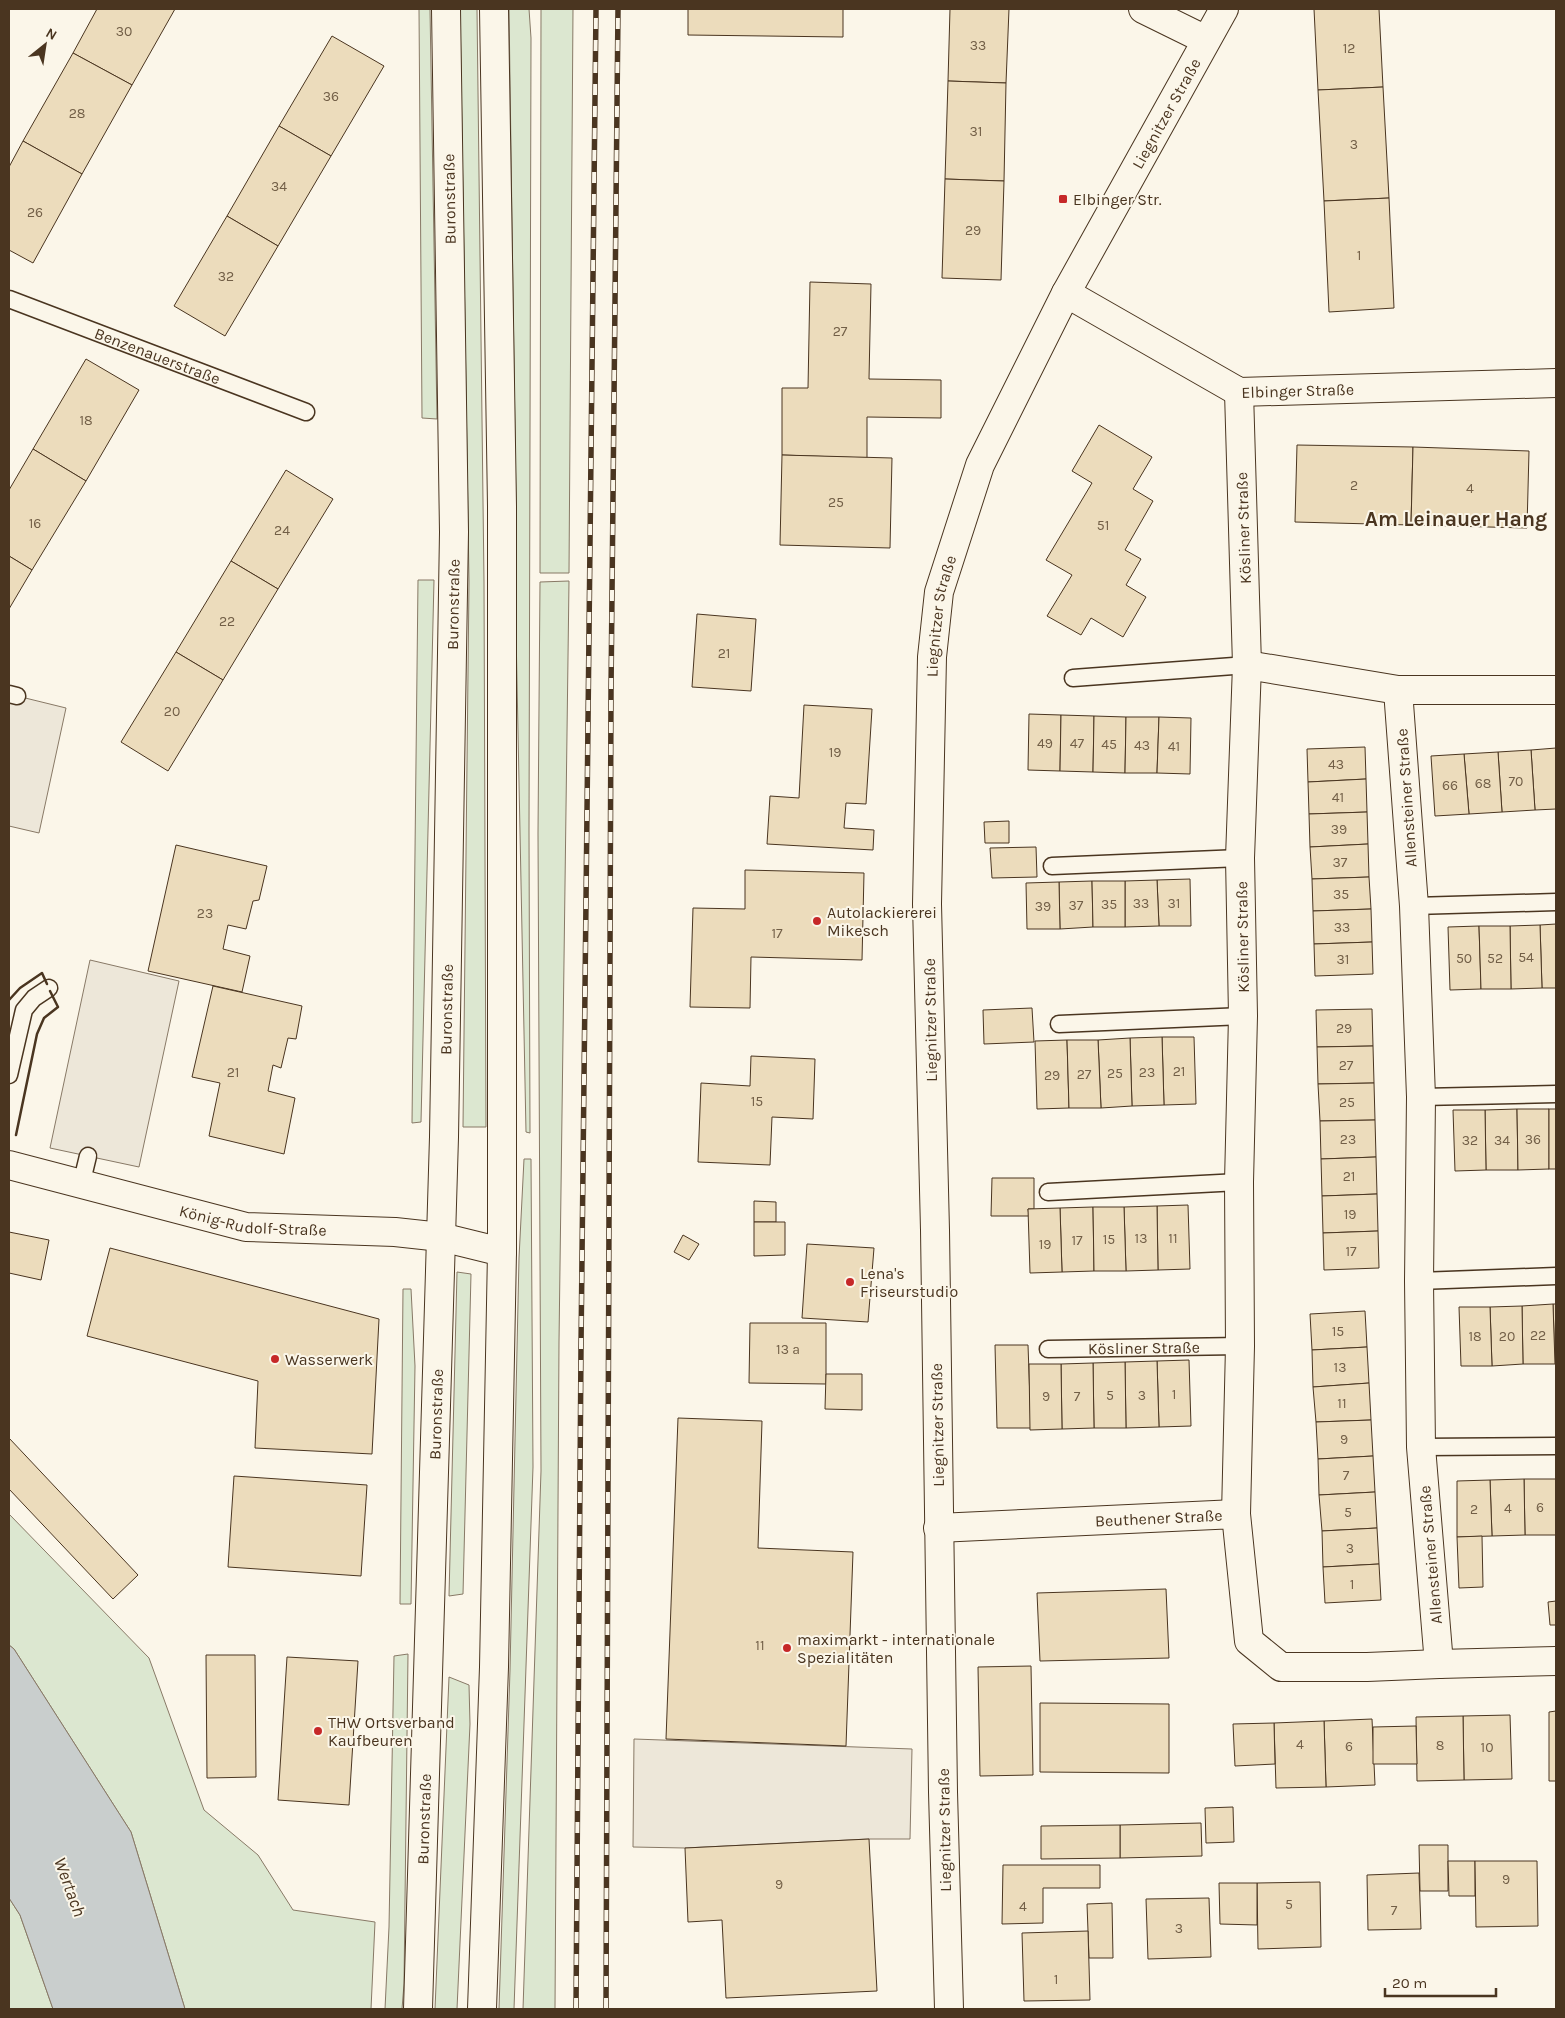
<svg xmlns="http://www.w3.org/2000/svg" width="1565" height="2018" font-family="Karla,sans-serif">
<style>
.green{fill:#dce7d0;stroke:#887966}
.parking{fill:#ede7d9;stroke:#887966}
.water{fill:#c9cecd;stroke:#887966}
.building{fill:#ecdcbc;stroke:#4a3520}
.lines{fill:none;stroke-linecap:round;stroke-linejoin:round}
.service-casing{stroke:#4a3520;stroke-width:19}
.minor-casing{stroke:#4a3520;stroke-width:30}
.tertiary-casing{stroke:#4a3520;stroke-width:30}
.service{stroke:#fbf6e9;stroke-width:16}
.minor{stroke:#fbf6e9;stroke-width:28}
.tertiary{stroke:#fbf6e9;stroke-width:28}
.rail-casing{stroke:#4a3520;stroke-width:5.5}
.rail{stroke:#fbf6e9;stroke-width:4;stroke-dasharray:11;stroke-linecap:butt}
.wall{stroke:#4a3520;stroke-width:2.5}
.poi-dot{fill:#c62828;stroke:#fbf6e9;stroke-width:2}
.labels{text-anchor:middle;stroke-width:4;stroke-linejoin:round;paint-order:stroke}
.number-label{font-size:14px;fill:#725f47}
.street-label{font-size:16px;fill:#4a3520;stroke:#fbf6e9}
.poi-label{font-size:16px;fill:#4a3520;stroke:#fbf6e9;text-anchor:start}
.water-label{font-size:18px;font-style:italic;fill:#4a3520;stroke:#fbf6e9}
.district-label{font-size:21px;font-weight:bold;fill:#4a3520;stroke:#fbf6e9}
</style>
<rect width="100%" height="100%" fill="#fbf6e9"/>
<g class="green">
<path d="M419,9H430L437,419L422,418Z"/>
<path d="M460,9H477L484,582L486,1127H463L469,582Z"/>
<path d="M509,9H529L531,38L529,831L530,1133L526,1132L515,581L516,507Z"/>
<path d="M541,9H573L569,573H540Z"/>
<path d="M418,580H434L421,1122L412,1123Z"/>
<path d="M569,581L559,1342L555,2009H523L541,1471L538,833L540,582Z"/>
<path d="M524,1159H531L533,1467L514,2009H499L510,1670L519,1258Z"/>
<path d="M457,1272L471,1274L463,1594L449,1596Z"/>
<path d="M403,1289H411L415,1366L411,1604H400Z"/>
<path d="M9,1514L149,1658L204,1810L258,1855L293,1910L375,1922L371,2009H185L131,1832L14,1649L9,1645Z"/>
<path d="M408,1654L404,1984L402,2009H385L389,1927L394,1656Z"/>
<path d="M449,1677L469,1685L470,1724L457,2009H435Z"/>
<path d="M9,1898L20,1915L53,2009H9Z"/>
</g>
<g class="parking">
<path d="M9,694L66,708L39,833L9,826Z"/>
<path d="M90,960L179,981L139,1167L50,1148Z"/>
<path d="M634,1739L912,1749L910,1839H869L685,1848L633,1847Z"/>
</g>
<path class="water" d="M9,1645L14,1649L131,1832L185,2009H53L20,1915L9,1898Z"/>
<g class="building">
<path d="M97,9H175L132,85L73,53Z"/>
<path d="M688,9H843V37L688,35Z"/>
<path d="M950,9H1009L1006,83L948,81Z"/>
<path d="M1314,9H1379L1383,87L1318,90Z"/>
<path d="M332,36L384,66L331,156L279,126Z"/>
<path d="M73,53L132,85L82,174L23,141Z"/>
<path d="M948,81L1006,83L1004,181L945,179Z"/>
<path d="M1383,87L1389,198L1324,201L1318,90Z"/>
<path d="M279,126L331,156L278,246L227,216Z"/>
<path d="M23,141L82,174L33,263L9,250V167Z"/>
<path d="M945,179L1004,181L1001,280L942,278Z"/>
<path d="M1389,198L1394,308L1329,312L1324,201Z"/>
<path d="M227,216L278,246L225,336L174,306Z"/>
<path d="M810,282L871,284L869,379L941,380V418L867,417V458L782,455V388H808Z"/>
<path d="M86,359L139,390L86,481L33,449Z"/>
<path d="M1099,425L1152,457L1133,489L1153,501L1125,550L1141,559L1126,585L1146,597L1123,637L1091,618L1081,635L1047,616L1072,575L1046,560L1092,483L1072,471Z"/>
<path d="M1297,445L1413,447L1411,525L1295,522Z"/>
<path d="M1413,447L1529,451L1527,528L1411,525Z"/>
<path d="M33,449L86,481L32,570L9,556V490Z"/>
<path d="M782,455L892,458L890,548L780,545Z"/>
<path d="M286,470L333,499L278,589L231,561Z"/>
<path d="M9,556L32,570L9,609Z"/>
<path d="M231,561L278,589L223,680L176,652Z"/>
<path d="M697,614L756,619L751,691L692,687Z"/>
<path d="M176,652L223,680L168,771L121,742Z"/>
<path d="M804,705L872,709L866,804L846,803L844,828L874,830L873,850L767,844L770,796L799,798Z"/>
<path d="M1029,714L1061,715L1060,771L1028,770Z"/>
<path d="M1061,715L1094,716L1093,772L1060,771Z"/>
<path d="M1094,716L1126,717L1125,773L1093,772Z"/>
<path d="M1126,717H1159L1157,773H1125Z"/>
<path d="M1159,717L1191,718L1190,774L1157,773Z"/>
<path d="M1365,747L1366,779L1308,782L1307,749Z"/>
<path d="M1556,748V809L1535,810L1531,750Z"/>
<path d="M1531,750L1535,810L1502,812L1498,752Z"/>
<path d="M1498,752L1502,812L1469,814L1464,754Z"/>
<path d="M1464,754L1469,814L1435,816L1431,756Z"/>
<path d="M1366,779L1367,812L1309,814L1308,782Z"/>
<path d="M1367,812L1368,844L1310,847L1309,814Z"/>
<path d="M1009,821V843H985L984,822Z"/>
<path d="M1368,844L1369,877L1312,879L1310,847Z"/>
<path d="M176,845L267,866L259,900L253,901L246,929L228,925L223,949L250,956L242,992L148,971Z"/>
<path d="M1036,847L1037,877L992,878L990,848Z"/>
<path d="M745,870L864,873L862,960L751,957L750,1008L690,1007L693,908L745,909Z"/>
<path d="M1369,877L1371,909L1313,911L1312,879Z"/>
<path d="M1190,879L1191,926H1159L1157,880Z"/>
<path d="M1157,880L1159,926L1125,927V881Z"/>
<path d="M1092,881L1093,927L1060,929L1059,882Z"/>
<path d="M1092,881H1125V927H1093Z"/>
<path d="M1059,882L1060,929H1027L1026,883Z"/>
<path d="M1371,909L1372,942L1314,944L1313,911Z"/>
<path d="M1556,924V988H1542L1540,925Z"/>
<path d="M1540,925L1542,988L1511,989L1510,926Z"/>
<path d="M1479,926L1481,989L1450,990L1448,927Z"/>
<path d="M1479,926H1510L1511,989H1481Z"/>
<path d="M1372,942L1373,974L1315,976L1314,944Z"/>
<path d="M213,986L302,1006L296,1039L288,1038L281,1068L273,1065L268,1091L295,1098L284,1154L209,1136L220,1083L192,1077Z"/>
<path d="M1032,1008L1034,1042L984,1044L983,1010Z"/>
<path d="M1372,1009L1373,1046L1317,1047L1316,1010Z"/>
<path d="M1162,1037H1194L1196,1104L1164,1105Z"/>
<path d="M1162,1037L1164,1105L1132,1106L1130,1038Z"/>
<path d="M1130,1038L1132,1106L1101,1108L1098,1040Z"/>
<path d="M1067,1040L1069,1108L1037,1109L1035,1041Z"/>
<path d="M1067,1040H1098L1101,1108H1069Z"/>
<path d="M1373,1046L1374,1083L1318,1084L1317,1047Z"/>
<path d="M751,1056L815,1059L813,1119L772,1117L770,1165L698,1162L701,1083L750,1086Z"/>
<path d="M1374,1083L1375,1120L1320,1121L1318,1084Z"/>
<path d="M1517,1109L1518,1170H1486L1485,1110Z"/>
<path d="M1517,1109H1549V1169L1518,1170Z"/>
<rect x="1549" y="1109" width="7" height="60"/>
<path d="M1453,1110H1485L1486,1170L1455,1171Z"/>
<path d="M1375,1120L1376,1157L1321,1159L1320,1121Z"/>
<path d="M1376,1157L1377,1194L1322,1196L1321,1159Z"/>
<path d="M992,1178H1034V1209H1028L1029,1216H991Z"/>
<path d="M1377,1194L1378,1231L1323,1233L1322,1196Z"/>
<path d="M754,1201L776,1202V1222H754Z"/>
<path d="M1188,1205L1190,1269L1158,1270L1157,1206Z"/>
<path d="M1157,1206L1158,1270L1126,1271L1124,1207Z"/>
<path d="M1093,1207L1094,1271L1062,1272L1060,1208Z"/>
<path d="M1093,1207H1124L1126,1271H1094Z"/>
<path d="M1060,1208L1062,1272L1030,1273L1028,1209Z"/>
<path d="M754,1222H785V1255L754,1256Z"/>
<path d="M1378,1231L1379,1268L1324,1270L1323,1233Z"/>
<path d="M9,1232L49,1240L41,1280L9,1273Z"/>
<path d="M683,1235L699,1244L689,1260L674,1252Z"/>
<path d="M807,1244L874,1248L868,1322L802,1318Z"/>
<path d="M110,1248L379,1319L372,1454L255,1448L258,1381L87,1336Z"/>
<path d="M1553,1304H1556V1364H1555Z"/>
<path d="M1553,1304L1555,1364H1523L1522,1306Z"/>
<path d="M1522,1306L1523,1364L1492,1366L1490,1307Z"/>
<path d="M1459,1307H1490L1492,1366H1461Z"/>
<path d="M1365,1311L1367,1347L1312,1350L1310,1314Z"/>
<path d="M750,1323H826V1384L749,1383Z"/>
<path d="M995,1345H1028L1031,1428H997Z"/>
<path d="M1367,1347L1369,1383L1313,1387L1312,1350Z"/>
<path d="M1189,1360L1191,1426L1159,1427L1157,1361Z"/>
<path d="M1157,1361L1159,1427L1126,1428L1125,1362Z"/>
<path d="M1125,1362L1126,1428H1094L1093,1363Z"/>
<path d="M1093,1363L1094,1428L1062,1429L1061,1364Z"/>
<path d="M1029,1364H1061L1062,1429L1030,1430Z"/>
<path d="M826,1374H862V1410L825,1409Z"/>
<path d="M1369,1383L1371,1420L1316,1422L1313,1387Z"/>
<path d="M678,1418L762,1421L758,1548L853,1552L846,1746L666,1739Z"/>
<path d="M1371,1420L1373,1456L1318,1459L1316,1422Z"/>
<path d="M9,1438L138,1575L113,1599L9,1489Z"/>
<path d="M1373,1456L1375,1492L1319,1495L1318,1459Z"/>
<path d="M234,1476L367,1485L361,1576L228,1567Z"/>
<path d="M1524,1479H1556V1535H1525Z"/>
<path d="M1524,1479L1525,1535L1492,1536L1490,1480Z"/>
<path d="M1490,1480L1492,1536L1457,1537V1481Z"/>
<path d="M1375,1492L1377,1528L1322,1531L1319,1495Z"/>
<path d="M1377,1528L1379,1564L1323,1567L1322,1531Z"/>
<path d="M1482,1536L1483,1587L1459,1588L1457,1537Z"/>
<path d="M1379,1564L1381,1600L1325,1603L1323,1567Z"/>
<path d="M1166,1589L1169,1658L1040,1661L1037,1593Z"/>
<path d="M1556,1601V1625H1550L1548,1602Z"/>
<path d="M206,1655H255L256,1777L207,1778Z"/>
<path d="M287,1657L358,1661L349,1805L278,1800Z"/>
<path d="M1031,1666L1033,1775L980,1776L978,1667Z"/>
<path d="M1040,1703L1169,1704V1773L1040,1772Z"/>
<path d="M1556,1711V1781H1549V1712Z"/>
<path d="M1510,1715L1512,1779L1464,1780L1463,1716Z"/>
<path d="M1463,1716L1464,1780L1417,1781L1416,1717Z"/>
<path d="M1372,1719L1375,1785L1326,1787L1324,1721Z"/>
<path d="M1324,1721L1326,1787L1276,1788L1274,1723Z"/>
<path d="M1274,1723L1275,1764L1235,1766L1233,1724Z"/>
<path d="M1416,1726L1417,1764H1373V1727Z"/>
<path d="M1233,1807L1234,1842L1206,1843L1205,1808Z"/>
<path d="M1201,1823L1202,1856L1120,1858V1825Z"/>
<path d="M1120,1825V1858L1041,1859V1826Z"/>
<path d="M869,1839L877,1991L726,1998L722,1920L688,1922L685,1848Z"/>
<path d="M1419,1845H1448V1891H1420Z"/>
<path d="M1448,1861H1475V1896H1449Z"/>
<path d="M1475,1861H1537L1538,1926L1476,1927Z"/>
<path d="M1003,1865H1100V1888H1043V1923L1002,1924Z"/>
<path d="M1419,1873L1421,1929L1368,1930L1367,1875Z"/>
<path d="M1320,1882L1321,1947L1258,1949L1257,1883Z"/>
<path d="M1219,1883H1257V1925L1220,1924Z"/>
<path d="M1209,1898L1211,1957L1148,1959L1146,1899Z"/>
<path d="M1112,1903L1113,1958H1089L1087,1904Z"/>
<path d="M1088,1931L1090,2000L1024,2001L1022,1933Z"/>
</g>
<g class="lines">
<defs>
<g id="service">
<path id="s1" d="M9,299L306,412"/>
<path d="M1073,678L1247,665"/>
<path d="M9,694L17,696"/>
<path d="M1052,866L1240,858"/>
<path d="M1414,906L1556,902"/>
<path d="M1059,1024L1243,1016"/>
<path d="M9,1075L24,1010L34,998L49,988"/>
<path d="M1421,1097L1556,1094"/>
<path d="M81,1185L88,1156"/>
<path d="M1048,1192L1239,1182"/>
<path d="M1419,1281L1556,1276"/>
<path id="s2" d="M1048,1349L1240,1346"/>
<path d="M1421,1447L1556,1446"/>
</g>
<g id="minor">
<path d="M1143,9L1206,40"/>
<path id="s3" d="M1066,293L1239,392L1556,383"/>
<path d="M1247,665L1398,690"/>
<path id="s4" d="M9,1165L246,1227L395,1232L441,1237L502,1252"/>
<path d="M1236,1514L1240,1346L1239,1182L1243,1016L1240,858L1247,665L1239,392"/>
<path id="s5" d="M938,1528L1236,1514L1249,1641L1281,1667H1367L1439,1664L1556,1661"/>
<path d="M1439,1664L1421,1447L1419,1281L1421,1097L1414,906L1398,690H1556"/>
<path id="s6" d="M949,2009L943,1792L935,1230L927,904L932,657L939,592L980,465L1066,293L1224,9"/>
</g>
<g id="tertiary">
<path id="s7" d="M418,2009L444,1137L454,532L446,9"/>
<path d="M482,2009L494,1667L502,1252V506L494,9"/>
</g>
</defs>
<use href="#service" class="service-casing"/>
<use href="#minor" class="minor-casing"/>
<use href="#tertiary" class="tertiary-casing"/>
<use href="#service" class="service"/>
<use href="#minor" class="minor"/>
<use href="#tertiary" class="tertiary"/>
<defs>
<g id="rail">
<path d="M576,2009L581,1347L596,9"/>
<path d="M606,2009L611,692L618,9"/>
</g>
</defs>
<use href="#rail" class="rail-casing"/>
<use href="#rail" class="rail"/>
<g class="wall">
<path d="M9,1000L20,988L42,973L47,984"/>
<path d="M16,1135L37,1034L44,1018L58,1007L50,991"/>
</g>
</g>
<g class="poi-dot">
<rect x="1058" y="194" width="10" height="10" rx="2.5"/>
<circle cx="817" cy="921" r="5"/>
<circle cx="850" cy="1282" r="5"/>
<circle cx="275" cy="1359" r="5"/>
<circle cx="787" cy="1648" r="5"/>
<circle cx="318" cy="1731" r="5"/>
</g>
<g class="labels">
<g class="number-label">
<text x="124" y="36">30</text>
<text x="978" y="50">33</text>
<text x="1349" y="53">12</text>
<text x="331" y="101">36</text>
<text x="77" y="118">28</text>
<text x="976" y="136">31</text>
<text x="1354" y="149">3</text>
<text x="279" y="191">34</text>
<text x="35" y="217">26</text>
<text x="973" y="235">29</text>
<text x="1359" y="260">1</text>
<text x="226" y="281">32</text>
<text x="840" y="336">27</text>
<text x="86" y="425">18</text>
<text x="1354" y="490">2</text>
<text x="1470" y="493">4</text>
<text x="836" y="507">25</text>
<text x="35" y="528">16</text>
<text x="1103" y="530">51</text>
<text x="282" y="535">24</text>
<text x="227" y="626">22</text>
<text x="724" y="658">21</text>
<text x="172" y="716">20</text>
<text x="1045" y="748">49</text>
<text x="1077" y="748">47</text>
<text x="1109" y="749">45</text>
<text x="1142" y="750">43</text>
<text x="1174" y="751">41</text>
<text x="835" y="757">19</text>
<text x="1336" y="769">43</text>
<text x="1516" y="786">70</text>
<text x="1483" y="788">68</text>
<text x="1450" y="790">66</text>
<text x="1338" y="802">41</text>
<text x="1339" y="834">39</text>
<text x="1340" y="867">37</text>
<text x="1341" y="899">35</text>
<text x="1141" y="908">33</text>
<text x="1174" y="908">31</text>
<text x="1109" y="909">35</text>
<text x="1076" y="910">37</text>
<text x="1043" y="911">39</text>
<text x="205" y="918">23</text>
<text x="1342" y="932">33</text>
<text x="777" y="938">17</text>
<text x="1526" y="962">54</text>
<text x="1464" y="963">50</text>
<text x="1495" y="963">52</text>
<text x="1343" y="964">31</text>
<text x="1344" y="1033">29</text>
<text x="1346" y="1070">27</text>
<text x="1179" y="1076">21</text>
<text x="233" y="1077">21</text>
<text x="1147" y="1077">23</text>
<text x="1115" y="1078">25</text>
<text x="1084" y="1079">27</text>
<text x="1052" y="1080">29</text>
<text x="757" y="1106">15</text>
<text x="1347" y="1107">25</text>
<text x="1348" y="1144">23</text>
<text x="1533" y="1144">36</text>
<text x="1470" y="1145">32</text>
<text x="1502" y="1145">34</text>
<text x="1349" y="1181">21</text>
<text x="1350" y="1219">19</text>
<text x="1141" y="1243">13</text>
<text x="1173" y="1243">11</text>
<text x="1109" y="1244">15</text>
<text x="1077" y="1245">17</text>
<text x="1045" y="1249">19</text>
<text x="1351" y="1256">17</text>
<text x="1338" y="1336">15</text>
<text x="1538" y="1340">22</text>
<text x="1475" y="1341">18</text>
<text x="1507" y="1341">20</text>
<text x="788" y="1354">13 a</text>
<text x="1340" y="1372">13</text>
<text x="1174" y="1399">1</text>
<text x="1110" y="1400">5</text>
<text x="1142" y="1400">3</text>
<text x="1046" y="1401">9</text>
<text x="1077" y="1401">7</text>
<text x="1342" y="1408">11</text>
<text x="1344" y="1444">9</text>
<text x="1346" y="1480">7</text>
<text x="1540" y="1512">6</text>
<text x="1508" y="1513">4</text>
<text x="1474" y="1514">2</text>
<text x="1348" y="1517">5</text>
<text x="1350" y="1553">3</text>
<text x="1352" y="1589">1</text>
<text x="760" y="1650">11</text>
<text x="1300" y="1749">4</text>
<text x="1440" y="1750">8</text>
<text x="1349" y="1751">6</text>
<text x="1487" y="1752">10</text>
<text x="1506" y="1884">9</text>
<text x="779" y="1889">9</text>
<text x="1289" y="1909">5</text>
<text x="1023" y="1911">4</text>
<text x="1394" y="1915">7</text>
<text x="1179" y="1933">3</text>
<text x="1056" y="1984">1</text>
</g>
<g class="street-label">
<text dy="6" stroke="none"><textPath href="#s6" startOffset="1949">Liegnitzer Straße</textPath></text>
<text transform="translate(449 199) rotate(-91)" y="6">Buronstraße</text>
<text dy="6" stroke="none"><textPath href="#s1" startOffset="159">Benzenauerstraße</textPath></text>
<text dy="6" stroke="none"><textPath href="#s3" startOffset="258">Elbinger Straße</textPath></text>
<text transform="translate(1243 528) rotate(-92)" y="6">Kösliner Straße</text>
<text dy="6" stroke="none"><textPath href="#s7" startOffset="1405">Buronstraße</textPath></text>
<text dy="6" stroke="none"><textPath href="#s6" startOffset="1394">Liegnitzer Straße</textPath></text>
<text transform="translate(1406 798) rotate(-94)" y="6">Allensteiner Straße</text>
<text transform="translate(1242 937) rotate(-91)" y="6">Kösliner Straße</text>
<text dy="6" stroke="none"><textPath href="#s7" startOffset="1000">Buronstraße</textPath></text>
<text transform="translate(930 1020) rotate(-91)" y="6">Liegnitzer Straße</text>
<text dy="6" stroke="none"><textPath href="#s4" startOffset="251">König-Rudolf-Straße</textPath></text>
<text dy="6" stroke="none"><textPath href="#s2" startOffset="96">Kösliner Straße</textPath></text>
<text dy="6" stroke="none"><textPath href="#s7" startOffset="595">Buronstraße</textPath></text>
<text transform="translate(937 1425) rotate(-91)" y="6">Liegnitzer Straße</text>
<text dy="6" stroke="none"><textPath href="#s5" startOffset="221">Beuthener Straße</textPath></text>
<text transform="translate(1430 1555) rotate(-95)" y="6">Allensteiner Straße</text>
<text dy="6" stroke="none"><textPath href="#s7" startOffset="190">Buronstraße</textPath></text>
<text transform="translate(944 1830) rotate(-91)" y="6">Liegnitzer Straße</text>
</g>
<g class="poi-label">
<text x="1073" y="205">Elbinger Str.</text>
<text x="827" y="918">Autolackiererei<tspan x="827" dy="18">Mikesch</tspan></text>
<text x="860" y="1279">Lena's<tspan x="860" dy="18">Friseurstudio</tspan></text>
<text x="285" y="1365">Wasserwerk</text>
<text x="797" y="1645">maximarkt - internationale<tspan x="797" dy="18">Spezialitäten</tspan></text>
<text x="328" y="1728">THW Ortsverband<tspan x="328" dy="18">Kaufbeuren</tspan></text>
</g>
<g class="water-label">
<text transform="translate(70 1887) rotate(70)" y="6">Wertach</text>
</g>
<g class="district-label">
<text x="1456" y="526">Am Leinauer Hang</text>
</g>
</g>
<rect width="1565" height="2018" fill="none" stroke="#4a3520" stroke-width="20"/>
<g transform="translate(45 45) rotate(30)" stroke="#fbf6e9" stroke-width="4" paint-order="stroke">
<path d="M0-4L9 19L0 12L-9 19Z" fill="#4a3520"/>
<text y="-8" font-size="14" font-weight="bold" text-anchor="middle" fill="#4a3520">N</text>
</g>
<path d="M1385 1988v8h111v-8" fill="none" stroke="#4a3520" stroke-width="2.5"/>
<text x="1392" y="1988" font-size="15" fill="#4a3520" stroke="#fbf6e9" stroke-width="4" paint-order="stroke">20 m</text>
</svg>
